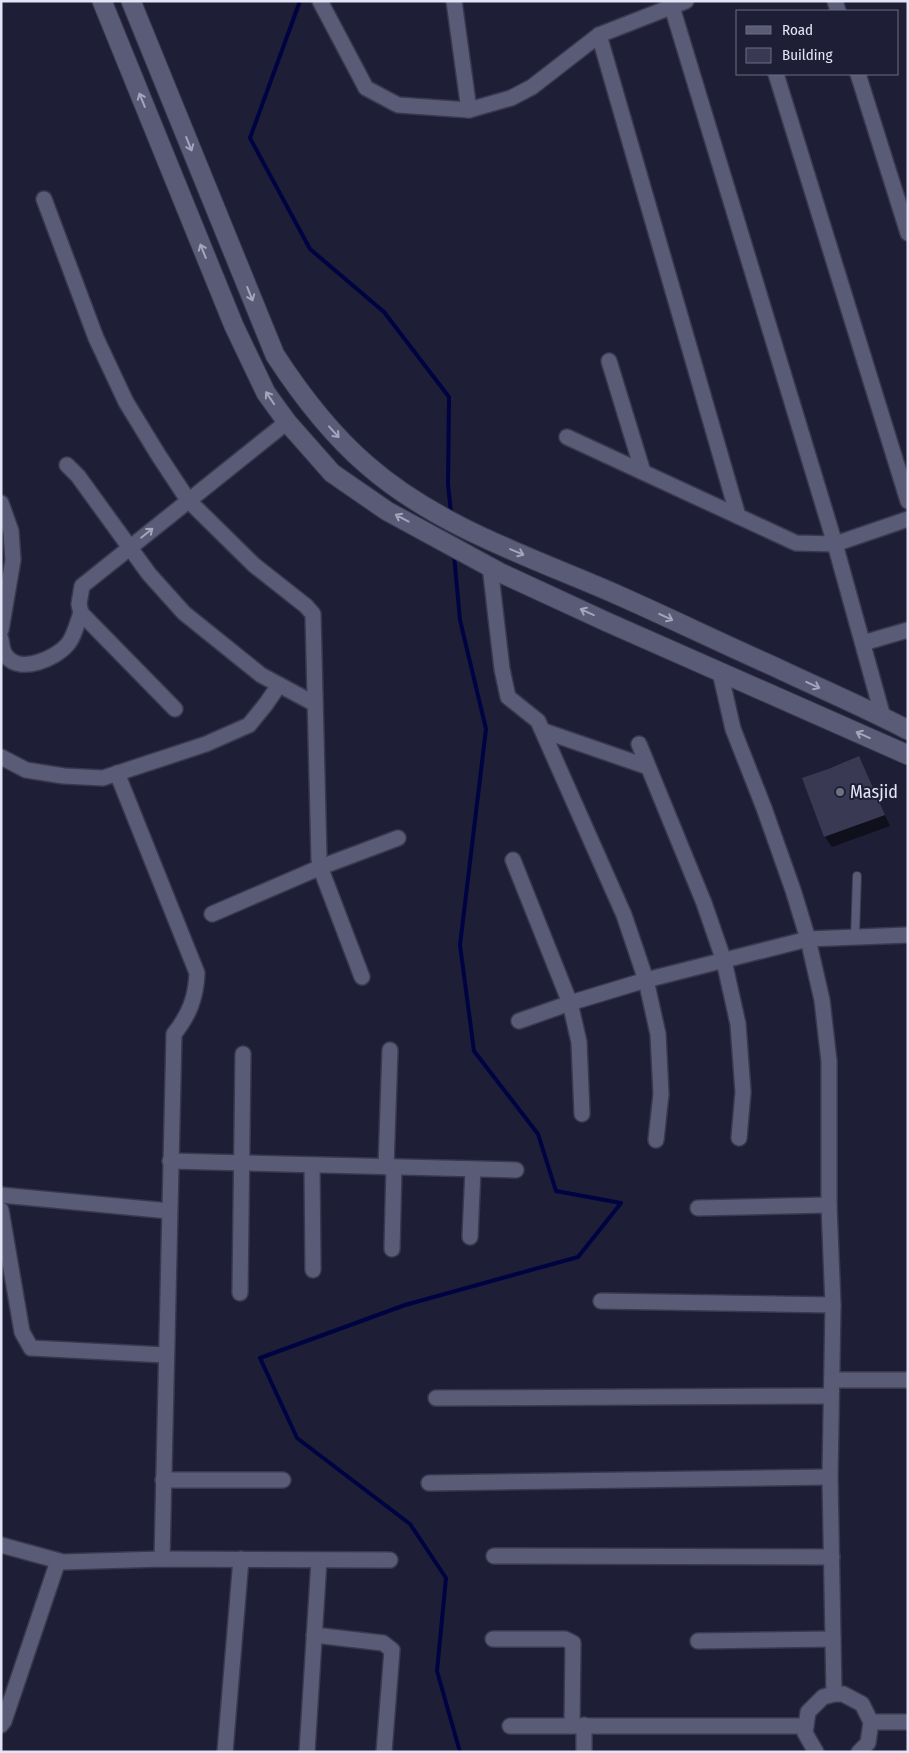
<svg xmlns="http://www.w3.org/2000/svg" width="909" height="1753" font-family="'Fira Sans Condensed',sans-serif">
<style>
.shadow{fill:#0007}
.lines{fill:none;stroke-linecap:round;stroke-linejoin:round}
.stream{stroke:#000342;stroke-width:4}
.building{fill:#393954}
.service-casing{stroke:#39384d;stroke-width:10}
.minor-casing{stroke:#39384d;stroke-width:18}
.tertiary-casing{stroke:#39384d;stroke-width:21}
.service{stroke:#5a5b77;stroke-width:8}
.minor{stroke:#5a5b77;stroke-width:15}
.tertiary{stroke:#5a5b77;stroke-width:19}
.oneway{stroke:#a5a6bc}
.worship-dot{fill:#6b7280;stroke:#1e1e36;stroke-width:2}
.labels{text-anchor:middle;stroke-width:4;stroke-linejoin:round;paint-order:stroke}
.poi-label{font-size:18px;fill:#e3e4f5;stroke:#1e1e36;text-anchor:start}
</style>
<rect width="100%" height="100%" fill="#1e1e36"/>
<path class="shadow" d="M858,757L890,826L832,847L825,837L803,779Z"/>
<g class="lines">
<g class="stream">
<path d="M300,1L250,138L310,249L384,312L449,397L448,484L451,513"/>
<path d="M454,555L460,620L486,729L460,945L474,1051L538,1134L556,1191L621,1203L578,1257L405,1305L260,1358L297,1438L410,1524L446,1578L437,1671L460,1752"/>
</g>
</g>
<path class="building" d="M859,756L885,815L824,837L802,778L828,769Z"/>
<g class="lines">
<defs>
<path id="service" d="M855,937L857,876"/>
<g id="minor">
<path d="M320,1L366,88L398,105L469,110L511,98L532,87L599,35L686,1"/>
<path d="M454,1L469,110"/>
<path d="M835,1L838,11"/>
<path d="M599,35L738,516"/>
<path d="M776,74L908,501"/>
<path d="M858,74L908,233"/>
<path d="M44,199L96,338L126,402L159,456L188,500L254,565L306,606L313,614L319,859L322,872L362,977"/>
<path d="M609,361L643,472"/>
<path d="M567,437L796,543L835,544L672,7"/>
<path d="M67,465L78,476L149,574L184,613L261,675L315,704"/>
<path d="M1,503L11,531L13,560L1,630"/>
<path d="M490,566L502,669L508,697L538,721L624,915L646,980L658,1034L661,1094L656,1140"/>
<path d="M1,639C2,646 2,652 7,657C21,674 56,658 67,645C74,638 77,623 81,613"/>
<path d="M863,643L908,630"/>
<path d="M720,672L733,729L764,808L793,890L808,939L822,1000L829,1061V1205L833,1305L830,1477L834,1694"/>
<path d="M175,709L81,613L79,604L82,586L287,422"/>
<path d="M883,717L835,544L908,519"/>
<path d="M544,731L648,767"/>
<path d="M639,744L704,903L724,961L738,1024L743,1092L739,1138"/>
<path d="M1,757L26,770L64,776L103,778L206,744L249,725L266,704L279,685"/>
<path d="M117,773L197,973C196,998 189,1015 174,1034L162,1559"/>
<path d="M513,860L570,1003L579,1042L582,1114"/>
<path d="M212,914L321,867L398,838"/>
<path d="M519,1021L570,1003L646,980L808,939L908,935"/>
<path d="M170,1161L516,1170"/>
<path d="M312,1165L313,1270"/>
<path d="M386,1167L390,1050"/>
<path d="M1,1195L169,1211"/>
<path d="M698,1208L829,1205"/>
<path d="M1,1210L22,1332L31,1348L165,1355"/>
<path d="M470,1237L473,1169"/>
<path d="M392,1249L394,1167"/>
<path d="M240,1293L243,1054"/>
<path d="M601,1301L833,1305"/>
<path d="M832,1380H908"/>
<path d="M436,1398L831,1396"/>
<path d="M163,1480H283"/>
<path d="M429,1483L830,1477"/>
<path d="M1,1545L63,1562L162,1559L390,1560"/>
<path d="M494,1556L832,1557"/>
<path d="M314,1635L383,1643L392,1650L384,1752"/>
<path d="M493,1639H565L573,1643L572,1724"/>
<path d="M698,1641L833,1639"/>
<path d="M871,1722H908"/>
<path d="M1,1725L4,1721L58,1561"/>
<path d="M584,1725V1752"/>
<path d="M510,1726H806"/>
<path d="M225,1752L241,1559"/>
<path d="M307,1752L319,1560"/>
<path d="M816,1752L805,1733L808,1712L823,1697L834,1694H843L862,1704L871,1722L868,1743L859,1752"/>
</g>
<g id="tertiary">
<path d="M102,1L234,326L266,393L287,422L332,473L387,511L501,573L607,622L908,755"/>
<path d="M131,1L275,355C301,395 331,434 367,465C439,528 534,558 620,596C672,619 723,644 775,667C819,688 864,707 908,730"/>
</g>
</defs>
<use href="#service" class="service-casing"/>
<use href="#minor" class="minor-casing"/>
<use href="#tertiary" class="tertiary-casing"/>
<use href="#service" class="service"/>
<use href="#minor" class="minor"/>
<use href="#tertiary" class="tertiary"/>
</g>
<defs><path id="oneway-shaft" d="M-6 0H5M1.5-3L5.5 0L1.5 3" fill="none" stroke-width="1.6" stroke-linecap="round" stroke-linejoin="round" transform="scale(1.25)"/></defs>
<g class="oneway">
<use href="#oneway-shaft" transform="translate(142 100) rotate(-112)"/>
<use href="#oneway-shaft" transform="translate(189 144) rotate(68)"/>
<use href="#oneway-shaft" transform="translate(203 251) rotate(-112)"/>
<use href="#oneway-shaft" transform="translate(250 294) rotate(68)"/>
<use href="#oneway-shaft" transform="translate(270 398) rotate(-124)"/>
<use href="#oneway-shaft" transform="translate(334 432) rotate(48)"/>
<use href="#oneway-shaft" transform="translate(402 518) rotate(-152)"/>
<use href="#oneway-shaft" transform="translate(147 533) rotate(-39)"/>
<use href="#oneway-shaft" transform="translate(517 552) rotate(23)"/>
<use href="#oneway-shaft" transform="translate(587 612) rotate(-155)"/>
<use href="#oneway-shaft" transform="translate(666 617) rotate(25)"/>
<use href="#oneway-shaft" transform="translate(813 685) rotate(25)"/>
<use href="#oneway-shaft" transform="translate(863 735) rotate(-156)"/>
</g>
<circle class="worship-dot" cx="840" cy="792" r="5"/>
<g class="labels">
<g class="poi-label">
<text x="850" y="798">Masjid</text>
</g>
</g>
<rect width="909" height="1753" fill="none" stroke="#e3e4f5" stroke-width="5"/>
<rect x="736" y="10" width="162" height="65" fill="#1e1e36" stroke="#6d6d82"/>
<rect x="746" y="26" width="25" height="8" fill="#5a5b77" stroke="#6d6d82"/>
<text x="782" y="35" font-size="15" fill="#e3e4f5">Road</text>
<rect x="746" y="48" width="25" height="15" fill="#393954" stroke="#6d6d82"/>
<text x="782" y="60" font-size="15" fill="#e3e4f5">Building</text>
</svg>
